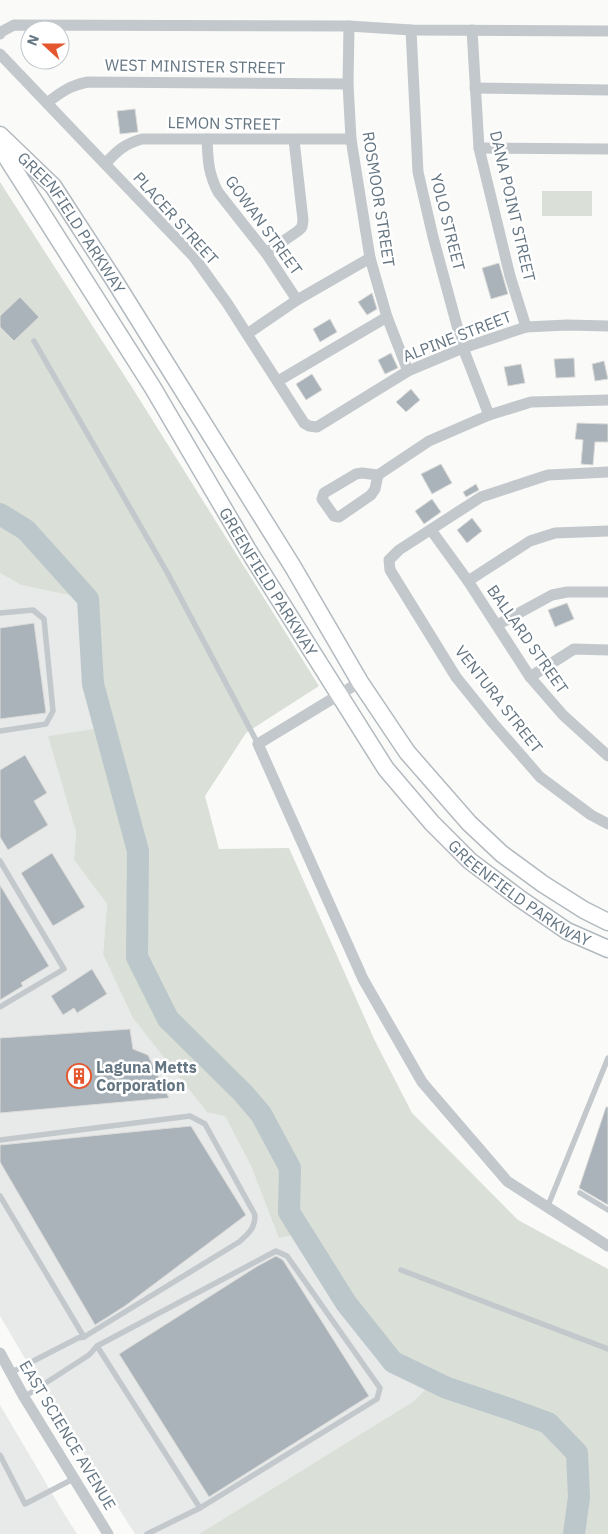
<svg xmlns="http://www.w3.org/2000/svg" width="608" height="1534" font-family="'IBM Plex Sans',sans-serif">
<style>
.built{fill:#e8e9e9}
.green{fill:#dadfd7}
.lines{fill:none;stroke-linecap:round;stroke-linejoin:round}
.river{stroke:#bbc7cb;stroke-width:22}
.building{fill:#aab3b9;stroke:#dcdcda}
.secondary-casing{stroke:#b3babf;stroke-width:19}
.service{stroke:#c3c8cc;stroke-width:5.5}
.minor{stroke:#c3c8cc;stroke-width:11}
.secondary{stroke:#fff;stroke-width:16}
.labels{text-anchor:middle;stroke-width:5;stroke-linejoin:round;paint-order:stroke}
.street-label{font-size:16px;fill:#657683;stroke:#fff}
.poi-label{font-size:16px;font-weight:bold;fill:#657683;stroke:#fff;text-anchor:start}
</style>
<rect width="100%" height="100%" fill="#fafaf8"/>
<g class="built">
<path d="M0,573L21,585L88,599L93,684L105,727L49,736L76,832L74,860L107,904L103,954L225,1116L252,1168L302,1233L346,1303L393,1362L434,1382L414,1401L199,1534H135L43,1389L0,1316Z"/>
<path d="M0,1405L63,1512L77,1534H0Z"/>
</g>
<g class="green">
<path d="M0,182L133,389L319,686L246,733L205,796L219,849L289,848L375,1041L412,1113L518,1220L608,1269V1534H199L414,1401L433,1382L393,1362L346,1303L302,1233L279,1238L252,1168L225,1116L207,1112L133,1018L103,954L107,904L74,860L76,832L48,736L105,727L93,684L88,599L21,585L0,573Z"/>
<rect x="542" y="191" width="50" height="25"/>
</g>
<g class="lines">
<path class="river" d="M0,514L26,530L88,599L93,684L138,851L137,957L168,1019L243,1093L261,1114L290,1168L289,1212L346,1303L393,1362L447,1388L507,1408L548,1423L577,1453L579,1497L574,1534"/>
</g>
<g class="building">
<path d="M135,109L138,132L120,134L117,111Z"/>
<path d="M499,263L508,294L491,299L482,268Z"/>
<path d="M372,293L377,309L367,315L358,302Z"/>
<path d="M20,297L39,317L14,341L0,327V316Z"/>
<path d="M330,319L337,332L320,342L313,329Z"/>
<path d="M391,353L398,368L385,374L378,360Z"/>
<path d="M574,358L575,377L556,378L554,359Z"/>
<path d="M604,361L608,379L595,381L592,364Z"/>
<path d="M521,364L525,383L508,386L504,367Z"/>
<path d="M312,374L322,390L306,400L296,384Z"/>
<path d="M411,389L420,400L406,412L396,402Z"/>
<path d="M577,423L608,424V442H595L593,465L581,464L583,440L575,439Z"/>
<path d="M441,464L452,483L432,494L421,474Z"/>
<path d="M476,484L479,490L466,497L463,492Z"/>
<path d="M432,499L441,512L424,524L415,511Z"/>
<path d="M472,518L482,531L467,543L457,530Z"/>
<path d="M567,603L574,619L555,627L548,610Z"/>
<path d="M34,623L46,713L0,719V628Z"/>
<path d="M25,755L47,793L34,801L48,825L8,850L0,837V770Z"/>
<path d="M52,853L85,907L53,926L21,873Z"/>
<path d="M0,885L49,966L21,983L23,986L0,1000Z"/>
<path d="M92,969L107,994L77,1013L74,1008L63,1015L51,996Z"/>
<path d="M130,1029L133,1049L148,1055L169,1098L0,1113V1038Z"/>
<path d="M606,1107H608V1205L579,1188Z"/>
<path d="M191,1126L246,1215L125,1306L95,1325L0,1162V1145Z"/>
<path d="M276,1256L283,1260L369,1396L209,1497L119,1354L256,1267Z"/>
</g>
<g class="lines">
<defs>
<g id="secondary">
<path id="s1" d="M0,135L53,186L114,280L293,567L360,682L407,752L469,823L502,854L543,884L584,910L608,922"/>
<path id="s2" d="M0,147L153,388L248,550L386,769L432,823L470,861L519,898L567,931L608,949"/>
</g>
</defs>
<use href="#secondary" class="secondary-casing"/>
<g class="service">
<path d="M34,341L168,574L258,744"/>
<path d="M0,613L33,610L44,619L53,711L46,724L0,731"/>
<path d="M0,861L64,969L0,1007"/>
<path d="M0,1140L190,1116L205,1124L255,1215C255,1228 249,1233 239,1242L84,1337L78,1338L12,1372"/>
<path d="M580,1193L608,1210"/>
<path d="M0,1196L84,1337"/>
<path d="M547,1208L608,1058"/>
<path d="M401,1270L608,1349"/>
<path d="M97,1346L200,1508"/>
<path d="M24,1397L89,1355L97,1346L276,1251L287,1256L380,1388L377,1399L200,1508L147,1534"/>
<path d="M0,1455L25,1504L75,1478"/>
</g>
<g class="minor">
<path d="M349,26L348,84L351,139L370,258L387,317L408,371"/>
<path d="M411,30L418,172L433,237L463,348L489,415"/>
<path d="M472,30L479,148L510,276L526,327"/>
<path d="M0,34L1,32L14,25L349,26L411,30L608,31"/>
<path d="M0,54L194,257L227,303L304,423L309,426L317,427L408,371L463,348L526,327L567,325L608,326"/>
<path d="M475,88L608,90"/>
<path d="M47,103C61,92 71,85 88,82L348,84"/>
<path d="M207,139C208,160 208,173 218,192L266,253L297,300"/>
<path d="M479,148L608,149"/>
<path d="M105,164C117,151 124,144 142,139H351"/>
<path d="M266,253L298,231L302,227L303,220L294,140"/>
<path d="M247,334L297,300L370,258"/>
<path d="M278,381L387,317"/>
<path d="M608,472L548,475L481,497L399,550L389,560L390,570L456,677L493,723L540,777L591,815L608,824"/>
<path d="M378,475L375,489L371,495L339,517L334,516L322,499L324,493L356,474L362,473L378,475L429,441L489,415L531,402L608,400"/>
<path d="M431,530L468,581L530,677L563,715L608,756"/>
<path d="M468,581L530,541L555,533L608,531"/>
<path d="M497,625L552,595L567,592H608"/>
<path d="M530,677L574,649L608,650"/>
<path d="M360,682L258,744L363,979L422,1082L507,1181L608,1246"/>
<path d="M0,1353L24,1397L108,1534"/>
</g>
<use href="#secondary" class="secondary"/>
</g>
<defs>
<symbol id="building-ring" viewBox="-11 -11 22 22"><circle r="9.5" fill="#fff" stroke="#e4572e" stroke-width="1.5"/><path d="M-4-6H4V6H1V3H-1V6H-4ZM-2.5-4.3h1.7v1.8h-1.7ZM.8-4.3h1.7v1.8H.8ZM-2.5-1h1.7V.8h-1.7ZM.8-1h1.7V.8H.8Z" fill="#e4572e"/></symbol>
</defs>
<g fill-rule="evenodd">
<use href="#building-ring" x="65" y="1062" width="28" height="28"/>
</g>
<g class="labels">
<g class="street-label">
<text transform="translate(195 66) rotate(1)" y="6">WEST MINISTER STREET</text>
<text transform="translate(224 123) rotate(1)" y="6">LEMON STREET</text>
<text transform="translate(379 199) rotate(81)" y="6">ROSMOOR STREET</text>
<text transform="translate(513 206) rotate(77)" y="6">DANA POINT STREET</text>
<text transform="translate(176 218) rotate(48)" y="6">PLACER STREET</text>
<text transform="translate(448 222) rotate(76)" y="6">YOLO STREET</text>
<text dy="6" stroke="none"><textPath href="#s1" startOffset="114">GREENFIELD PARKWAY</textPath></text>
<text transform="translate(264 225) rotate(54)" y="6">GOWAN STREET</text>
<text transform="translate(457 336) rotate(-21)" y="6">ALPINE STREET</text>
<text dy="6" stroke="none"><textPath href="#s2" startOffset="511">GREENFIELD PARKWAY</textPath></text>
<text transform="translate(528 639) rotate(55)" y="6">BALLARD STREET</text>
<text transform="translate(499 699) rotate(52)" y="6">VENTURA STREET</text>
<text dy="6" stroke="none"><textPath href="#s2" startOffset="916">GREENFIELD PARKWAY</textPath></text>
<text transform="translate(68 1435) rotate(59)" y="6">EAST SCIENCE AVENUE</text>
</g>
<g class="poi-label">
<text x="96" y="1073">Laguna Metts<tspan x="96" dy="18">Corporation</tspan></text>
</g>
</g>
<g transform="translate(45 45) rotate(291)"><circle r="24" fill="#ffffff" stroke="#c1c8cd"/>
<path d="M0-4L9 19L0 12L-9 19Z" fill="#e4572e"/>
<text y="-8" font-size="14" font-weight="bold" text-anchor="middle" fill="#657683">N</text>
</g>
</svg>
